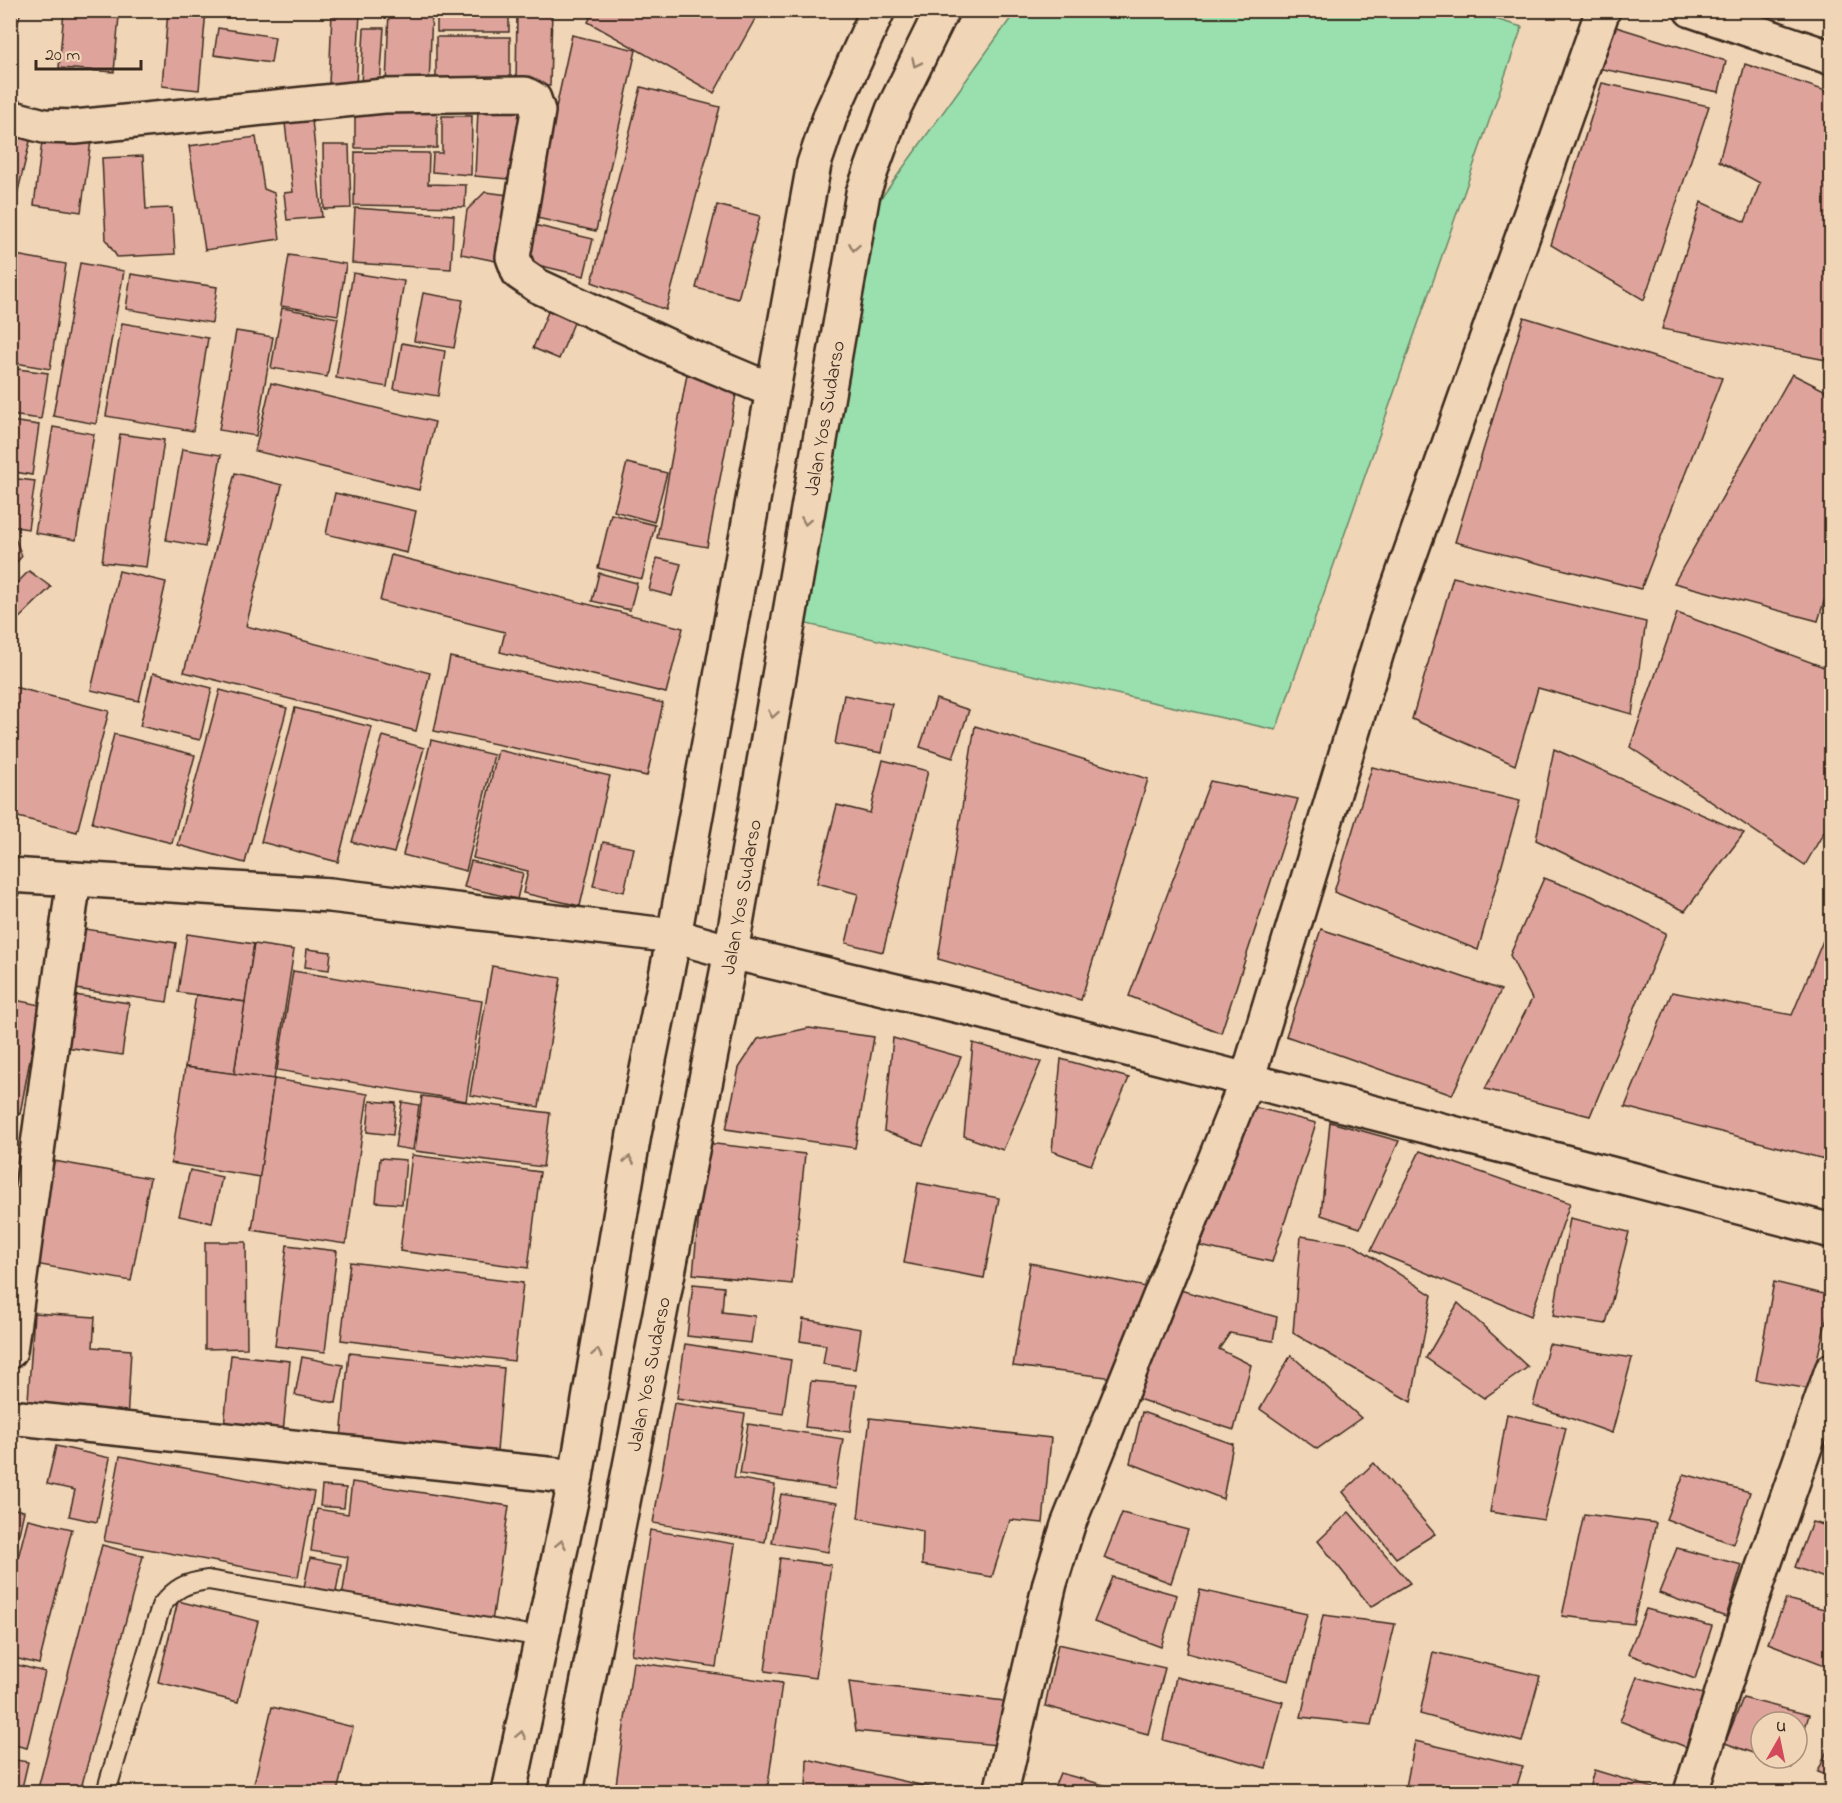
<svg xmlns="http://www.w3.org/2000/svg" width="1842" height="1803" font-family="'Indie Flower',sans-serif">
<style>
.grass{fill:#99e0ae;stroke:#6a8566;stroke-width:1.5}
.building{fill:#dea49c;stroke:#3b2a1e;stroke-width:1.5}
.lines{fill:none;stroke-linecap:round;stroke-linejoin:round}
.lane-casing{stroke:#3b2a1e;stroke-width:22}
.street-casing{stroke:#3b2a1e;stroke-width:38}
.secondary-casing{stroke:#3b2a1e;stroke-width:38}
.highway-casing{stroke:#3b2a1e;stroke-width:38}
.lane{stroke:#f1d5b7;stroke-width:18}
.street{stroke:#f1d5b7;stroke-width:33}
.secondary{stroke:#f1d5b7;stroke-width:33}
.highway{stroke:#f1d5b7;stroke-width:33}
.oneway{stroke:#96806a}
.labels{text-anchor:middle;stroke-width:6;stroke-linejoin:round;paint-order:stroke}
.street-label{font-size:20px;fill:#3b2a1e;stroke:#f1d5b7}
</style>
<rect width="100%" height="100%" fill="#f1d5b7"/>
<filter id="ink" filterUnits="userSpaceOnUse"><feTurbulence type="fractalNoise" baseFrequency=".0167" numOctaves="2"/><feDisplacementMap in="SourceGraphic" scale="12" xChannelSelector="R" yChannelSelector="G"/><feConvolveMatrix kernelMatrix="1 2 1 2 8 2 1 2 1" color-interpolation-filters="sRGB"/></filter>
<g filter="url(#ink)">
<path class="grass" d="M1465,10L1522,27L1276,730L798,622L879,201L1016,11Z"/>
<g class="building">
<path d="M10,10H21L10,57Z"/>
<path d="M168,10H206L199,90L162,86Z"/>
<path d="M389,10H432L429,87L386,85Z"/>
<rect x="437" y="10" width="72" height="22"/>
<path d="M517,10H552L550,86L516,85Z"/>
<path d="M594,10H760L714,93L588,22Z"/>
<path d="M64,11L119,16L114,72L59,68Z"/>
<path d="M332,12L360,13L356,86L329,85Z"/>
<path d="M1613,26L1726,61L1719,92L1597,68Z"/>
<path d="M218,28L275,37L271,63L214,55Z"/>
<path d="M364,28H384L380,87L361,86Z"/>
<path d="M572,35L636,50L596,231L532,217Z"/>
<rect x="436" y="37" width="74" height="49"/>
<path d="M1745,64L1832,93V361L1662,329L1701,202L1745,222L1760,183L1719,161Z"/>
<path d="M1602,83L1709,106L1644,300L1551,245Z"/>
<path d="M641,87L720,107L666,310L592,282Z"/>
<rect x="355" y="108" width="82" height="40"/>
<path d="M478,110L530,113L520,180L475,176Z"/>
<path d="M442,116H472L471,175L432,172L433,153H442Z"/>
<path d="M312,120L322,217L287,220L284,193L293,192L285,123Z"/>
<path d="M10,128L32,133L10,224Z"/>
<path d="M43,134L91,141L81,212L34,205Z"/>
<path d="M256,137L264,189L274,193L280,239L205,250L189,146Z"/>
<path d="M323,145H349L351,208L324,209Z"/>
<path d="M355,152L429,153L428,184L466,185L465,207L354,205Z"/>
<path d="M143,156L146,209L172,208L175,254L117,257L106,240L102,158Z"/>
<path d="M485,192L517,196L506,263L461,254L467,210Z"/>
<path d="M717,205L760,216L738,299L696,288Z"/>
<path d="M355,208L454,215L451,269L352,263Z"/>
<path d="M534,225L593,239L584,276L525,262Z"/>
<path d="M10,254L66,264L50,369L10,362Z"/>
<path d="M289,255L346,264L338,315L281,306Z"/>
<path d="M80,263L124,271L96,424L53,416Z"/>
<path d="M353,273L404,281L387,387L336,378Z"/>
<path d="M131,274L217,287L212,323L126,309Z"/>
<path d="M423,293L463,300L454,348L414,341Z"/>
<path d="M550,307L576,318L559,359L533,348Z"/>
<path d="M282,308L338,318L327,377L271,368Z"/>
<path d="M1524,317L1722,378L1641,589L1455,542Z"/>
<path d="M122,323L208,338L193,431L106,416Z"/>
<path d="M236,331L273,337L256,436L219,430Z"/>
<path d="M402,343L445,351L438,396L394,389Z"/>
<path d="M10,368L48,373L41,419L10,415Z"/>
<path d="M687,374L738,384L707,547L657,538Z"/>
<path d="M1792,374L1832,394V576L1818,621L1674,583Z"/>
<path d="M271,383L435,422L419,490L255,451Z"/>
<path d="M10,421L39,425L32,475L10,471Z"/>
<path d="M53,427L94,434L76,540L35,533Z"/>
<path d="M120,434L164,440L146,567L102,562Z"/>
<path d="M182,449L221,455L205,547L166,540Z"/>
<path d="M627,463L667,473L654,522L614,511Z"/>
<path d="M235,473L282,485L246,626L430,673L416,731L184,672Z"/>
<path d="M10,478L35,481L28,529L10,526Z"/>
<path d="M335,493L416,511L407,553L326,534Z"/>
<path d="M611,514L655,525L642,579L598,568Z"/>
<path d="M10,535L14,536L22,556L10,570Z"/>
<path d="M391,555L683,628L666,693L500,652L505,632L380,601Z"/>
<path d="M657,558L681,564L672,596L649,590Z"/>
<path d="M29,571L51,587L10,627V590Z"/>
<path d="M119,571L166,582L139,701L91,690Z"/>
<path d="M599,573L637,583L630,610L592,601Z"/>
<path d="M1453,577L1646,622L1632,714L1538,688L1515,765L1412,719Z"/>
<path d="M1677,613L1832,670V818L1805,865L1630,747Z"/>
<path d="M450,657L663,703L647,776L434,731Z"/>
<path d="M153,673L212,688L200,740L140,726Z"/>
<path d="M10,686L109,711L77,832L10,815Z"/>
<path d="M220,690L287,708L245,863L178,845Z"/>
<path d="M844,695L892,704L882,753L835,744Z"/>
<path d="M936,699L969,710L953,758L920,747Z"/>
<path d="M295,708L372,727L338,862L261,842Z"/>
<path d="M975,726L1148,779L1081,1000L938,959Z"/>
<path d="M114,734L195,755L172,843L92,823Z"/>
<path d="M383,736L424,748L394,853L352,842Z"/>
<path d="M431,740L494,755L466,871L403,855Z"/>
<path d="M1554,749L1744,833L1685,911L1536,840Z"/>
<path d="M498,750L610,776L580,906L523,893L528,871L473,858Z"/>
<path d="M883,760L928,771L883,952L846,943L858,894L817,883L837,805L870,813Z"/>
<path d="M1372,767L1520,801L1478,950L1334,892Z"/>
<path d="M1210,781L1298,799L1221,1033L1129,996Z"/>
<path d="M603,842L634,848L624,892L593,886Z"/>
<path d="M471,861L523,873L517,899L464,887Z"/>
<path d="M1544,878L1592,896L1666,933L1590,1116L1485,1089L1532,999L1510,955Z"/>
<path d="M1832,919V1161L1625,1107L1672,992L1792,1015Z"/>
<path d="M85,929L176,943L167,1002L76,989Z"/>
<path d="M1321,929L1501,990L1452,1095L1286,1036Z"/>
<path d="M187,934L254,944L245,1002L178,992Z"/>
<path d="M254,944L294,950L274,1079L234,1074Z"/>
<path d="M307,949L331,952L329,970L305,967Z"/>
<path d="M492,966L561,978L539,1107L470,1095Z"/>
<path d="M293,971L482,1001L466,1101L277,1070Z"/>
<path d="M74,995L129,1003L122,1055L66,1047Z"/>
<path d="M196,995L245,1002L234,1074L185,1067Z"/>
<path d="M10,999L40,1005L20,1114L10,1112Z"/>
<path d="M809,1028L874,1037L855,1148L726,1129L739,1068L758,1039Z"/>
<path d="M893,1038L961,1057L923,1145L884,1131Z"/>
<path d="M973,1043L1041,1062L1003,1150L964,1136Z"/>
<path d="M1061,1059L1129,1078L1091,1165L1052,1151Z"/>
<path d="M185,1067L274,1079L260,1177L171,1163Z"/>
<path d="M274,1079L368,1094L346,1244L252,1230Z"/>
<path d="M422,1096L550,1113L543,1167L415,1151Z"/>
<path d="M370,1101L396,1103L393,1135L367,1132Z"/>
<path d="M402,1102L419,1105L413,1150L395,1147Z"/>
<path d="M1250,1106L1316,1123L1272,1262L1200,1246Z"/>
<path d="M1330,1122L1399,1141L1360,1228L1321,1215Z"/>
<path d="M706,1143L805,1154L792,1284L693,1274Z"/>
<path d="M1420,1151L1570,1203L1531,1316L1371,1250Z"/>
<path d="M412,1155L540,1172L528,1268L400,1251Z"/>
<path d="M380,1158L406,1160L402,1204L376,1202Z"/>
<path d="M54,1161L150,1178L131,1281L35,1264Z"/>
<path d="M190,1170L222,1177L212,1223L179,1216Z"/>
<path d="M918,1183L999,1198L984,1278L904,1263Z"/>
<path d="M1570,1218L1629,1232L1606,1324L1553,1316Z"/>
<path d="M1301,1236L1352,1244L1432,1295L1411,1402L1293,1333Z"/>
<path d="M205,1242H246L247,1348L205,1349Z"/>
<path d="M287,1245L337,1251L325,1352L275,1346Z"/>
<path d="M350,1262L523,1283L514,1361L341,1340Z"/>
<path d="M1030,1263L1146,1287L1115,1378L1013,1366Z"/>
<path d="M1774,1282L1832,1296L1810,1389L1756,1380Z"/>
<path d="M693,1284L724,1287L722,1312L755,1316L751,1343L687,1336Z"/>
<path d="M1180,1290L1277,1317L1273,1341L1230,1333L1219,1349L1251,1365L1234,1430L1138,1399Z"/>
<path d="M1458,1303L1528,1367L1484,1398L1426,1358Z"/>
<path d="M34,1313L95,1317L93,1347L131,1350L127,1422L27,1415Z"/>
<path d="M803,1319L861,1329L855,1369L823,1364L826,1345L800,1341Z"/>
<path d="M685,1344L791,1360L783,1414L677,1398Z"/>
<path d="M1549,1344L1632,1358L1612,1433L1533,1405Z"/>
<path d="M349,1353L504,1368L496,1463L340,1449Z"/>
<path d="M231,1355L290,1361L282,1443L223,1437Z"/>
<path d="M1291,1355L1361,1418L1317,1449L1260,1409Z"/>
<path d="M302,1357L343,1365L336,1403L295,1395Z"/>
<path d="M811,1381L856,1385L850,1432L805,1427Z"/>
<path d="M674,1403L745,1414L734,1478L775,1485L765,1542L653,1523Z"/>
<path d="M1142,1412L1233,1444L1223,1499L1130,1463Z"/>
<path d="M1507,1414L1566,1428L1544,1520L1490,1512Z"/>
<path d="M870,1418L1051,1438L1043,1523L1010,1520L992,1577L922,1565L923,1531L858,1518Z"/>
<path d="M748,1424L843,1439L835,1489L740,1474Z"/>
<path d="M56,1446L110,1458L97,1522L69,1516L75,1490L47,1484Z"/>
<path d="M120,1456L314,1492L298,1577L104,1541Z"/>
<path d="M1374,1463L1435,1534L1396,1558L1343,1492Z"/>
<path d="M1684,1474L1750,1492L1733,1544L1666,1519Z"/>
<path d="M352,1482L509,1506L492,1622L342,1598L348,1557L311,1551L317,1509L348,1514Z"/>
<path d="M322,1486L346,1488L344,1508L320,1506Z"/>
<path d="M781,1494L837,1503L828,1552L772,1543Z"/>
<path d="M10,1508L24,1511L10,1575Z"/>
<path d="M1349,1512L1410,1583L1371,1607L1318,1541Z"/>
<path d="M1122,1513L1188,1530L1171,1583L1104,1558Z"/>
<path d="M1584,1514L1656,1523L1633,1624L1562,1616Z"/>
<path d="M28,1519L72,1529L39,1664L10,1657V1589Z"/>
<path d="M1812,1522L1832,1527V1581L1795,1567Z"/>
<path d="M650,1530L735,1544L716,1667L631,1654Z"/>
<path d="M102,1545L143,1556L80,1792H37Z"/>
<path d="M1677,1548L1742,1565L1726,1617L1659,1593Z"/>
<path d="M310,1558L341,1564L335,1598L303,1592Z"/>
<path d="M780,1558L831,1565L816,1678L765,1671Z"/>
<path d="M1112,1577L1177,1595L1161,1647L1094,1622Z"/>
<path d="M1200,1590L1307,1614L1289,1681L1187,1653Z"/>
<path d="M1786,1599L1832,1611V1668L1768,1643Z"/>
<path d="M178,1601L258,1621L238,1702L158,1682Z"/>
<path d="M1646,1609L1712,1626L1695,1679L1628,1654Z"/>
<path d="M1323,1615L1395,1624L1371,1725L1301,1717Z"/>
<path d="M1058,1644L1165,1668L1148,1734L1045,1706Z"/>
<path d="M1433,1652L1540,1676L1522,1742L1420,1714Z"/>
<path d="M633,1662L782,1683L767,1792H615Z"/>
<path d="M10,1663L45,1672L27,1748L10,1744Z"/>
<path d="M1176,1677L1283,1702L1266,1768L1163,1740Z"/>
<path d="M1637,1677L1703,1694L1686,1747L1620,1721Z"/>
<path d="M849,1682L1004,1701L997,1745L856,1731Z"/>
<path d="M1743,1698L1809,1715L1797,1753V1722H1761V1756L1725,1743Z"/>
<path d="M272,1707L353,1727L337,1792H271L253,1788Z"/>
<path d="M1832,1739V1777L1818,1772Z"/>
<path d="M1415,1741L1523,1766L1515,1792H1405Z"/>
<path d="M1767,1758H1795L1792,1768Z"/>
<path d="M10,1759L28,1762L21,1792H10Z"/>
<path d="M807,1759L951,1792H806Z"/>
<path d="M1594,1770L1654,1788V1792H1588Z"/>
<path d="M1060,1773L1126,1791L1052,1792Z"/>
</g>
<g class="lines">
<defs>
<path id="lane" d="M106,1792L161,1606C175,1588 185,1583 208,1580L541,1637"/>
<g id="street">
<path d="M10,117L44,126L75,127L384,96L525,94L534,99L538,111L513,257L519,273L538,286L685,354L771,390"/>
<path d="M10,1351L74,879"/>
<path d="M10,1417L576,1477"/>
<path d="M1001,1792L1050,1583L1068,1525L1247,1080L1386,622L1603,10"/>
<path d="M1691,1792L1748,1610L1832,1370"/>
</g>
<g id="secondary">
<path d="M1691,10L1832,58"/>
<path d="M10,875L330,895L674,936L731,952L972,1009L1832,1231"/>
</g>
<g id="highway">
<path d="M509,1792L576,1477L634,1134L674,936L814,164L831,114L878,10"/>
<path id="s1" d="M566,1792L731,952L863,193L893,110L942,10"/>
</g>
</defs>
<use href="#lane" class="lane-casing"/>
<use href="#street" class="street-casing"/>
<use href="#secondary" class="secondary-casing"/>
<use href="#highway" class="highway-casing"/>
<use href="#lane" class="lane"/>
<use href="#street" class="street"/>
<use href="#secondary" class="secondary"/>
<use href="#highway" class="highway"/>
</g>
<defs><path id="oneway-chevron" d="M-2-3.5L2.5 0L-2 3.5" fill="none" stroke-width="1.6" stroke-linecap="round" stroke-linejoin="round" transform="scale(1.5)"/></defs>
<g class="oneway">
<use href="#oneway-chevron" transform="translate(916 63) rotate(116)"/>
<use href="#oneway-chevron" transform="translate(854 247) rotate(100)"/>
<use href="#oneway-chevron" transform="translate(806 521) rotate(100)"/>
<use href="#oneway-chevron" transform="translate(773 714) rotate(100)"/>
<use href="#oneway-chevron" transform="translate(629 1160) rotate(-80)"/>
<use href="#oneway-chevron" transform="translate(597 1353) rotate(-80)"/>
<use href="#oneway-chevron" transform="translate(561 1544) rotate(-78)"/>
<use href="#oneway-chevron" transform="translate(521 1735) rotate(-78)"/>
</g>
</g>
<g class="labels">
<g class="street-label">
<text dy="7" stroke="none"><textPath href="#s1" startOffset="1398">Jalan Yos Sudarso</textPath></text>
<text dy="7" stroke="none"><textPath href="#s1" startOffset="912">Jalan Yos Sudarso</textPath></text>
<text dy="7" stroke="none"><textPath href="#s1" startOffset="426">Jalan Yos Sudarso</textPath></text>
</g>
</g>
<rect width="1842" height="1803" fill="none" stroke="#f1d5b7" stroke-width="36"/>
<rect x="18" y="18" width="1806" height="1767" fill="none" stroke="#3b2a1e" stroke-width="2" filter="url(#ink)"/>
<g transform="translate(1779 1740) rotate(9)"><circle r="28" fill="#f1d5b7" stroke="#a8917a" stroke-width="1.5"/>
<path d="M0-4.5L10 22L0 15L-10 22Z" fill="#d1495b"/>
<text y="-9" font-size="16" font-weight="bold" text-anchor="middle" fill="#3b2a1e">U</text>
</g>
<path d="M36 60v9h105v-9" fill="none" stroke="#3b2a1e" stroke-width="3"/>
<text x="45" y="60" font-size="18" fill="#3b2a1e" stroke="#f1d5b7" stroke-width="4.5" paint-order="stroke">20 m</text>
</svg>
